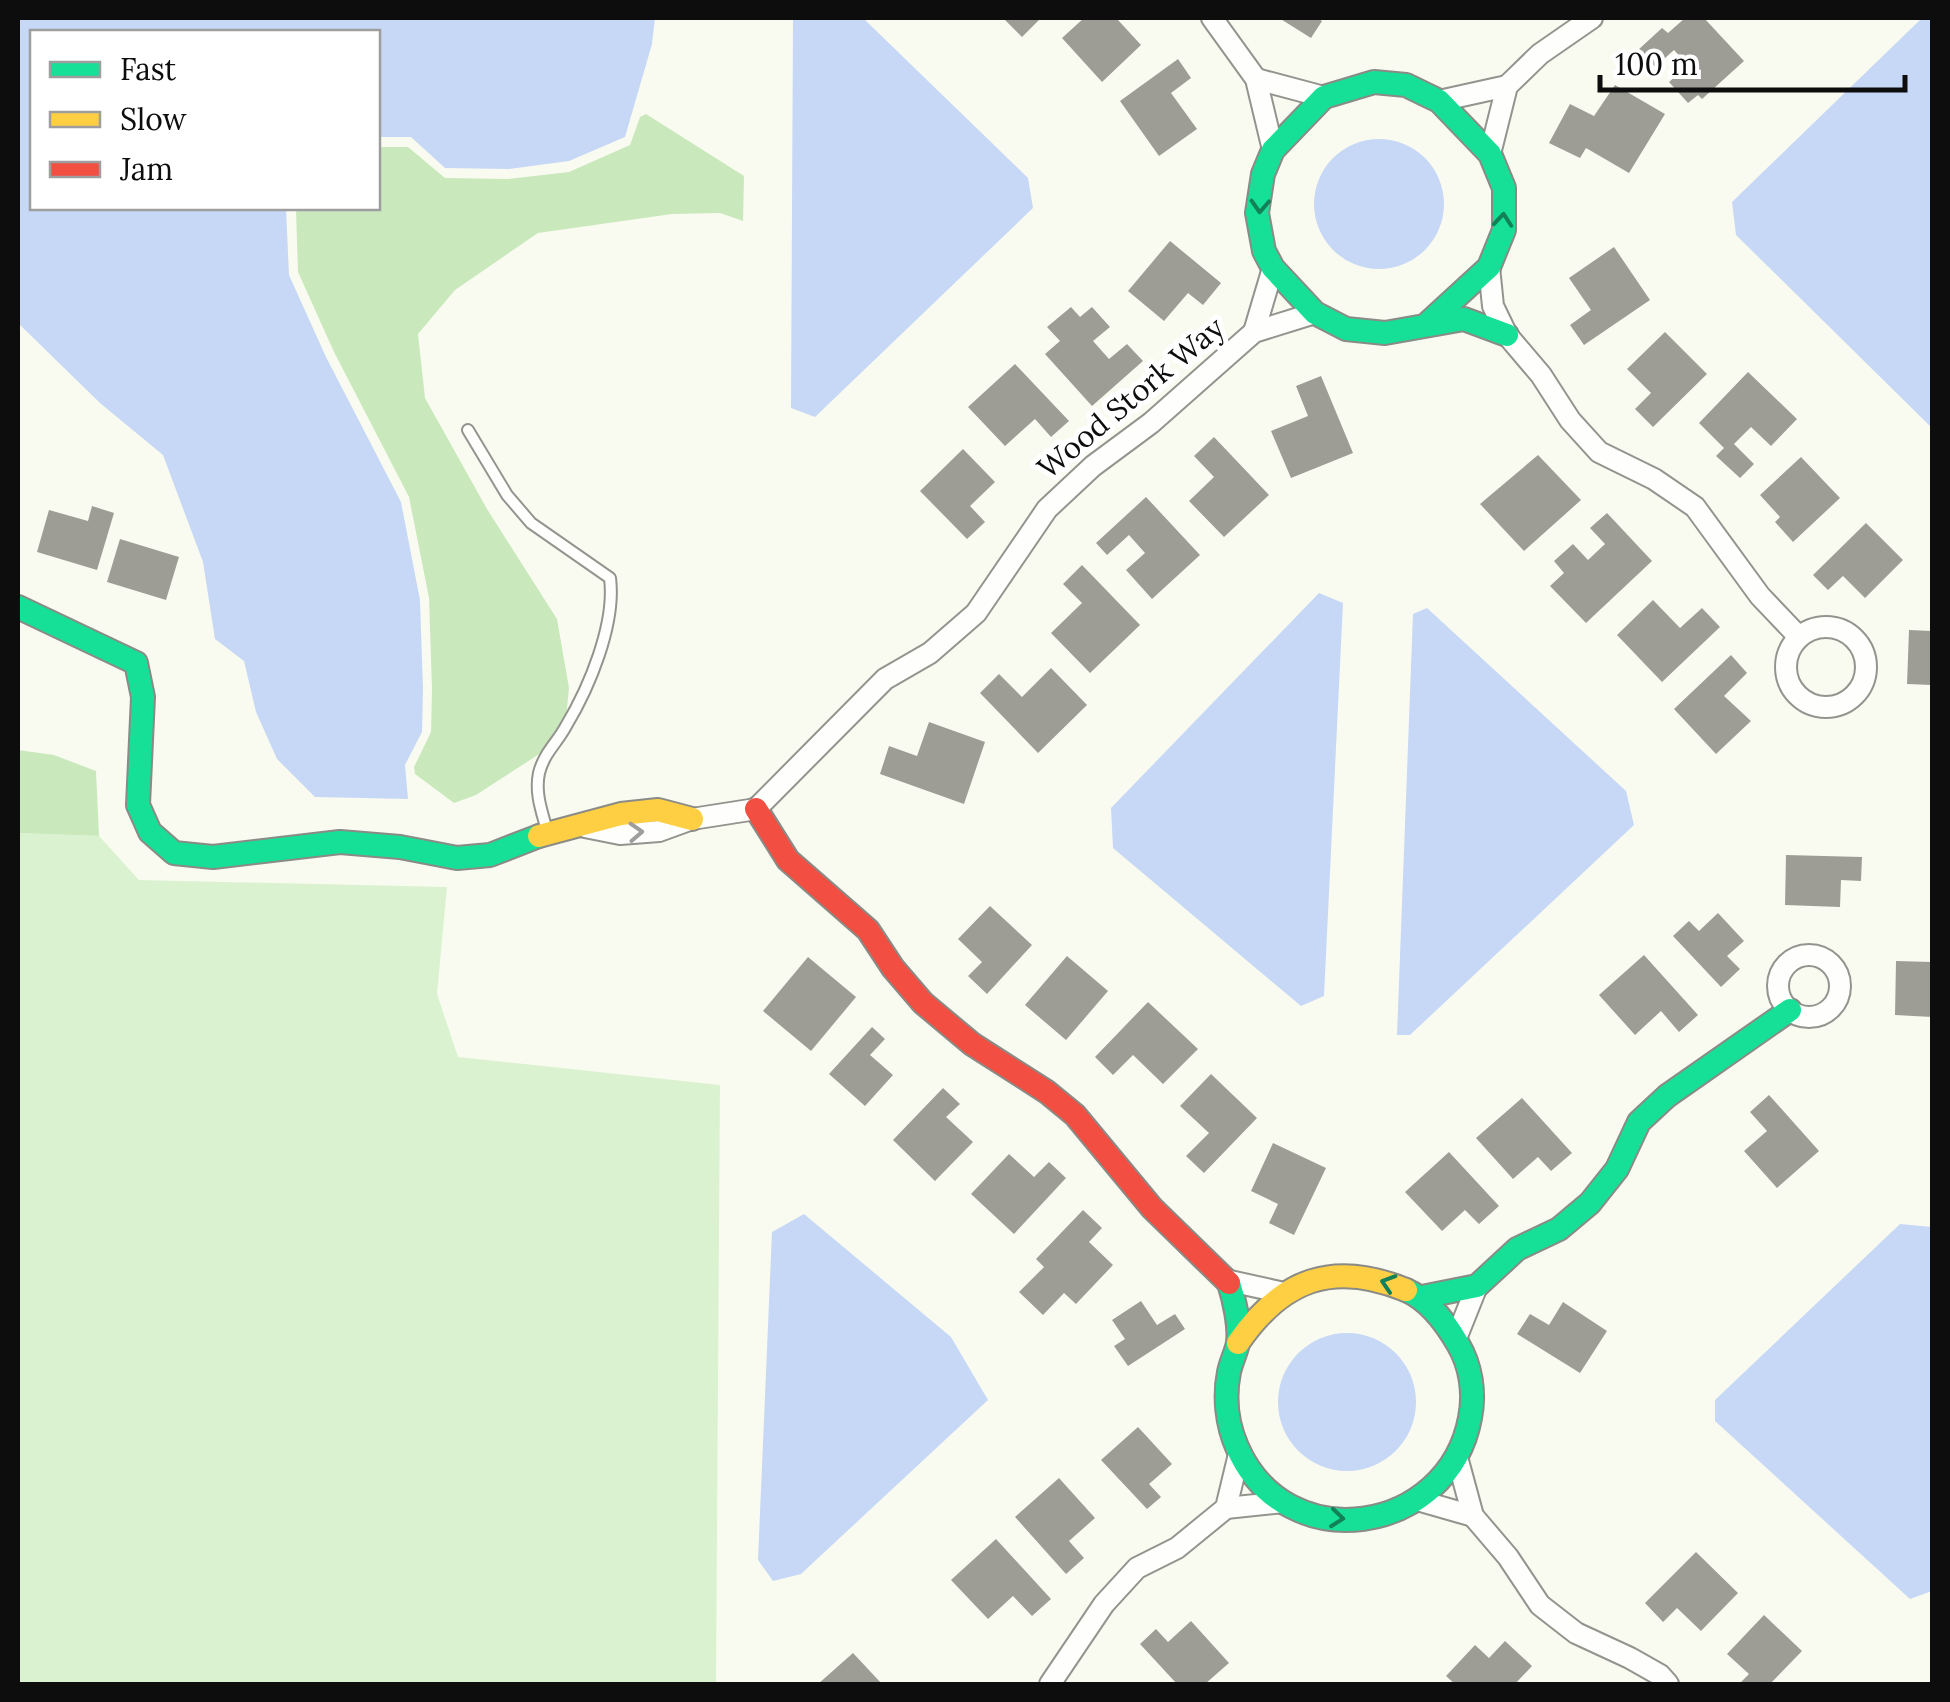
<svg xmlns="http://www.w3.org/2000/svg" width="1950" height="1702" font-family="Lora,serif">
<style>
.green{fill:#dbf2d0}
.forest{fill:#c9e9bd}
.water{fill:#c6d8f5}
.building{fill:#9d9d96}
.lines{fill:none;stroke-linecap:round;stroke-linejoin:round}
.lane-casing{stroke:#94948f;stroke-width:14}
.street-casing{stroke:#94948f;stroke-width:24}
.fast-casing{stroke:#8a8b86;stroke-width:26}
.slow-casing{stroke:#8a8b86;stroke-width:26}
.jam-casing{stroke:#8a8b86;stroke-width:26}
.lane{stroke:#fefefd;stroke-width:10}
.street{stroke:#fefefd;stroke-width:20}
.fast{stroke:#16e098;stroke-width:22}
.slow{stroke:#ffcf43;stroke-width:22}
.jam{stroke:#f24e42;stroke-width:22}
.oneway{stroke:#128159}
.oneway2{stroke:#9e9e9d}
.labels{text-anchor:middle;stroke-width:10;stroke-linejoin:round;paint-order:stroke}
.street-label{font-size:30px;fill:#0d0d0d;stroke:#fff}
</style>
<rect width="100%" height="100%" fill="#fafbf0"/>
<path class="green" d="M18,833L99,836L139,880L447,887L437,994L458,1057L720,1085L716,1684H18Z"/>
<g class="forest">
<path d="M646,114L744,176L743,221L720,213L672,214L538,233L455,290L418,334L425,398L487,509L557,619L569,688L564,738L476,795L454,803L415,774L414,767L431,732L432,689L429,598L409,497L334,352L298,272L296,210L298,208H378V147H408L445,178L508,179L569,172L630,145L640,117Z"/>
<path d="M18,750L54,755L96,771L99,836L18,833Z"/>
</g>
<g class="water">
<path d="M18,18H655L652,44L625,137L569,161L509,169L445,168L411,137H378V32H32V208H286L289,275L326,357L401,502L420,600L423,689L422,732L405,765L408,799L315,797L277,759L256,712L244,661L215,639L203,562L163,455L100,403L18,323Z"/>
<path d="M793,18H863L1028,178L1033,208L815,417L791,408Z"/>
<path d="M1922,18H1932V428L1736,235L1732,202Z"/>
<circle cx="1379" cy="204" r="65"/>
<path d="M1319,593L1343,603L1324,996L1301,1006L1113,848L1111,808Z"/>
<path d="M1427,608L1626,791L1634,825L1410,1035H1397L1413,614Z"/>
<path d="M804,1214L951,1337L988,1400L801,1574L773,1581L758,1560L772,1232Z"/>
<path d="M1900,1224L1932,1227V1591L1910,1599L1715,1421V1400Z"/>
<circle cx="1347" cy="1402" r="69"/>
</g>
<g class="building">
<path d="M1003,18H1041L1022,37Z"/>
<path d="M1084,18H1121L1118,20L1141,45L1102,82L1062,38Z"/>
<path d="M1279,18H1317L1322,21L1311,38Z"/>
<path d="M1685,18H1704L1744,61L1702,99L1698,95L1688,103L1669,82L1688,65L1674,50L1655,67L1638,50L1662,28L1668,33Z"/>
<path d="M1178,59L1191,78L1171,93L1197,129L1159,156L1120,101Z"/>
<path d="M1615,85L1665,114L1629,173L1586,148L1580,158L1549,143L1570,104L1594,116Z"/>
<path d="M1170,241L1221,283L1203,305L1188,293L1164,321L1128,291Z"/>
<path d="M1614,247L1650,300L1584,345L1570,325L1591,310L1569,278Z"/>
<path d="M1071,307L1080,317L1092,307L1110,327L1093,341L1109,359L1127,344L1143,361L1092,406L1045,354L1060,341L1047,327Z"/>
<path d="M1665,332L1707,374L1653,427L1635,409L1651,393L1627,369Z"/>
<path d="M1015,364L1069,421L1051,437L1035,419L1005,446L968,407Z"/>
<path d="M1748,372L1797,419L1771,446L1751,427L1734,444L1754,464L1740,478L1716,456L1724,448L1699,423Z"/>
<path d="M1321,376L1353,453L1291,478L1271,431L1308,416L1296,386Z"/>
<path d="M1214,437L1269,495L1224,537L1189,501L1214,477L1194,456Z"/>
<path d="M963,449L995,482L970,506L985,522L967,539L920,491Z"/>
<path d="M1538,455L1581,500L1524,551L1480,504Z"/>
<path d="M1801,457L1840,498L1793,542L1775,522L1780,517L1760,495Z"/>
<path d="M1146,497L1200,555L1152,599L1126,570L1145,553L1129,535L1107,555L1096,543Z"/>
<path d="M92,506L114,513L97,570L37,552L49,510L88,521Z"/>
<path d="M1607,513L1652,561L1586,623L1550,586L1564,573L1554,561L1573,544L1588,560L1605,544L1590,528Z"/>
<path d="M1866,523L1903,560L1865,598L1843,576L1828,590L1813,575Z"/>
<path d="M120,539L179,557L166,600L107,582Z"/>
<path d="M1082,565L1140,625L1090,673L1051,633L1082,603L1063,584Z"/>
<path d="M1653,600L1680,628L1702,608L1720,627L1662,682L1617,635Z"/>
<path d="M1909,630L1932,631V685L1907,684Z"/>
<path d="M1731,655L1747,673L1724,696L1751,721L1716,754L1674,709Z"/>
<path d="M1051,668L1087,705L1038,753L980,693L999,674L1022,697Z"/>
<path d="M929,722L985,742L964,804L880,774L889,746L917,756Z"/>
<path d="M1786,855L1862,857L1861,881L1841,880L1840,907L1785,905Z"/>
<path d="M990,906L1032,945L987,994L968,976L982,962L958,939Z"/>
<path d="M1718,913L1744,941L1727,956L1740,969L1721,987L1673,936L1689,921L1699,931Z"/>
<path d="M1644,955L1698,1015L1679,1032L1661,1011L1635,1035L1599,995Z"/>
<path d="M1067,956L1108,991L1066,1040L1025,1005Z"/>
<path d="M808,957L856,997L811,1051L763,1011Z"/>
<path d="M1896,961L1932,962V1017L1895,1015Z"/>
<path d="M1148,1002L1198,1049L1163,1084L1133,1055L1113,1075L1095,1057Z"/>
<path d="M872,1027L885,1039L870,1055L893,1075L865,1106L829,1074Z"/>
<path d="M1211,1074L1257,1118L1204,1173L1186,1156L1209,1133L1180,1106Z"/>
<path d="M943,1088L960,1104L946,1117L973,1142L935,1181L893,1140Z"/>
<path d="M1769,1095L1819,1151L1777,1188L1744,1151L1767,1131L1750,1112Z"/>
<path d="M1522,1098L1572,1153L1551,1171L1538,1157L1513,1179L1476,1138Z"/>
<path d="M1273,1143L1326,1168L1294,1235L1269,1223L1278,1204L1251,1191Z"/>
<path d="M1449,1152L1499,1206L1479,1224L1465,1210L1442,1231L1405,1192Z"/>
<path d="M1009,1154L1034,1177L1049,1162L1066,1178L1014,1234L971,1194Z"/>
<path d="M1083,1210L1102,1228L1089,1242L1113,1265L1076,1304L1064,1293L1043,1315L1019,1292L1044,1267L1036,1259Z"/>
<path d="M1141,1301L1157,1325L1175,1314L1185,1329L1128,1366L1114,1346L1125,1339L1112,1320Z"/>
<path d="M1563,1302L1607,1331L1580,1373L1517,1334L1530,1314L1549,1325Z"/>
<path d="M1138,1427L1172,1464L1149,1484L1161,1497L1147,1509L1101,1460Z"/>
<path d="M1059,1478L1095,1518L1069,1541L1084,1558L1066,1574L1015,1517Z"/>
<path d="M996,1539L1051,1599L1032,1616L1013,1596L988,1619L951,1580Z"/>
<path d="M1696,1552L1738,1593L1701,1631L1677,1608L1663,1622L1645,1603Z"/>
<path d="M1764,1615L1802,1651L1770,1684H1739L1749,1674L1727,1654Z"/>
<path d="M1191,1621L1229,1663L1205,1684H1177L1140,1644L1156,1629L1168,1642Z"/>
<path d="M1505,1641L1532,1666L1515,1684H1455L1446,1676L1475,1645L1489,1658Z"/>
<path d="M853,1653L882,1684H818Z"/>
</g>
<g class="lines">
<defs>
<path id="lane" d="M468,430L507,495L531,523L610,578C616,624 589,688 566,726C557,743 544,753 539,773C535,792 541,809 546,827"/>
<g id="street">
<path d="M1212,18L1256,79L1273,150"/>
<path d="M1256,79L1324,97"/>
<path d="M1439,101L1507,86"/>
<path d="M1490,154L1507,86L1540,54L1592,18"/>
<path d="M1489,267L1493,306L1507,335L1541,375L1570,420L1599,452L1654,479L1695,507L1760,596L1799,637"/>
<path d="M1254,332L1273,268"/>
<circle cx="1826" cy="667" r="40"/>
<path d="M585,827L620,834L659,831L692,819L756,809L885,679L930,653L976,613L1047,509L1093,466L1151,423L1254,332L1315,313"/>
<circle cx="1809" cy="986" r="31"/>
<path d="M1230,1281L1284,1293"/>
<path d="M1457,1336L1477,1286"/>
<path d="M1457,1457L1473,1516L1508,1557L1540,1605L1576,1633L1630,1658L1660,1675L1668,1684"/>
<path d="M1417,1500L1473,1516"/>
<path d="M1226,1508L1284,1502"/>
<path d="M1050,1684L1104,1604L1137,1568L1177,1548L1226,1508L1239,1454"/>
</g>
<g id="fast">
<path d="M1428,323L1489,267L1504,230V188L1490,154L1439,101L1406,85L1374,82L1324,97L1273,150L1263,174L1257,213L1264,251L1273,268L1315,313L1346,329L1385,333L1464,319L1507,335"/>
<path d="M18,607L136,663L143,697L138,805L150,832L174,853L213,857L340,842L400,847L457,858L490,855L539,836"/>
<path d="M1229,1283C1234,1299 1240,1325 1238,1343C1236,1353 1231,1362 1229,1372C1224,1397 1227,1424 1237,1447C1286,1560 1448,1535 1470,1418C1475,1393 1471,1366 1458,1344C1446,1323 1429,1300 1406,1290"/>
<path d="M1422,1297L1477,1286L1517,1249L1559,1229L1590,1203L1617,1169L1639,1122L1667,1096L1790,1010"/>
</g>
<g id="slow">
<path d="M539,836L621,814L658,810L692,819"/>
<path d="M1238,1343C1282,1279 1333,1260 1406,1290"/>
</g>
<path id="jam" d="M756,809L788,860L868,930L893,968L923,1003L972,1044L1047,1092L1075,1115L1152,1208L1229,1283"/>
</defs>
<use href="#lane" class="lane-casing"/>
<use href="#street" class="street-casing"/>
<use href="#fast" class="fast-casing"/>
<use href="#slow" class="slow-casing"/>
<use href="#jam" class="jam-casing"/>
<use href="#lane" class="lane"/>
<use href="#street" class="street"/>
<use href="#fast" class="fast"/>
<use href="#slow" class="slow"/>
<use href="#jam" class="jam"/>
</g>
<defs><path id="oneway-chevron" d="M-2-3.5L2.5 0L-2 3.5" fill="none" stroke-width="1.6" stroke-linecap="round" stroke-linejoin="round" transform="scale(2.5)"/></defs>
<g class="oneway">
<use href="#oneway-chevron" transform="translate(1260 206) rotate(93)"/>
<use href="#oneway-chevron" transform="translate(1503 220) rotate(-85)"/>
<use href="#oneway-chevron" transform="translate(1388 1283) rotate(-162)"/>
<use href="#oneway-chevron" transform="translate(1337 1518) rotate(6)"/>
</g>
<use class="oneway2" href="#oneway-chevron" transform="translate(636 832) rotate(-3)"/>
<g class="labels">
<g class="street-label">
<text transform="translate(1131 398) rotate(-40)" y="10">Wood Stork Way</text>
</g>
</g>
<rect width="1950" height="1702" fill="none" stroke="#0d0d0d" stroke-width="40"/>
<rect x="30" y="30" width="350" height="180" fill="#ffffff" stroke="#9e9e9e" stroke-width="2.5"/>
<rect x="50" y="62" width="50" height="15" fill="#16e098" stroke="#9e9e9e" stroke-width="2.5"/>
<text x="120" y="80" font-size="30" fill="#0d0d0d">Fast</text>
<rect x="50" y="112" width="50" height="15" fill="#ffcf43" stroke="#9e9e9e" stroke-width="2.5"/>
<text x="120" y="130" font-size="30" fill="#0d0d0d">Slow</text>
<rect x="50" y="162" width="50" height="15" fill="#f24e42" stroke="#9e9e9e" stroke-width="2.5"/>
<text x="120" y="180" font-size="30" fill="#0d0d0d">Jam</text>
<path d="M1600 75v15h305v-15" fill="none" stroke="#0d0d0d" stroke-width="5"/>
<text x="1615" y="75" font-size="30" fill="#0d0d0d" stroke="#ffffff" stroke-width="8" paint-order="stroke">100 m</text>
</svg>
